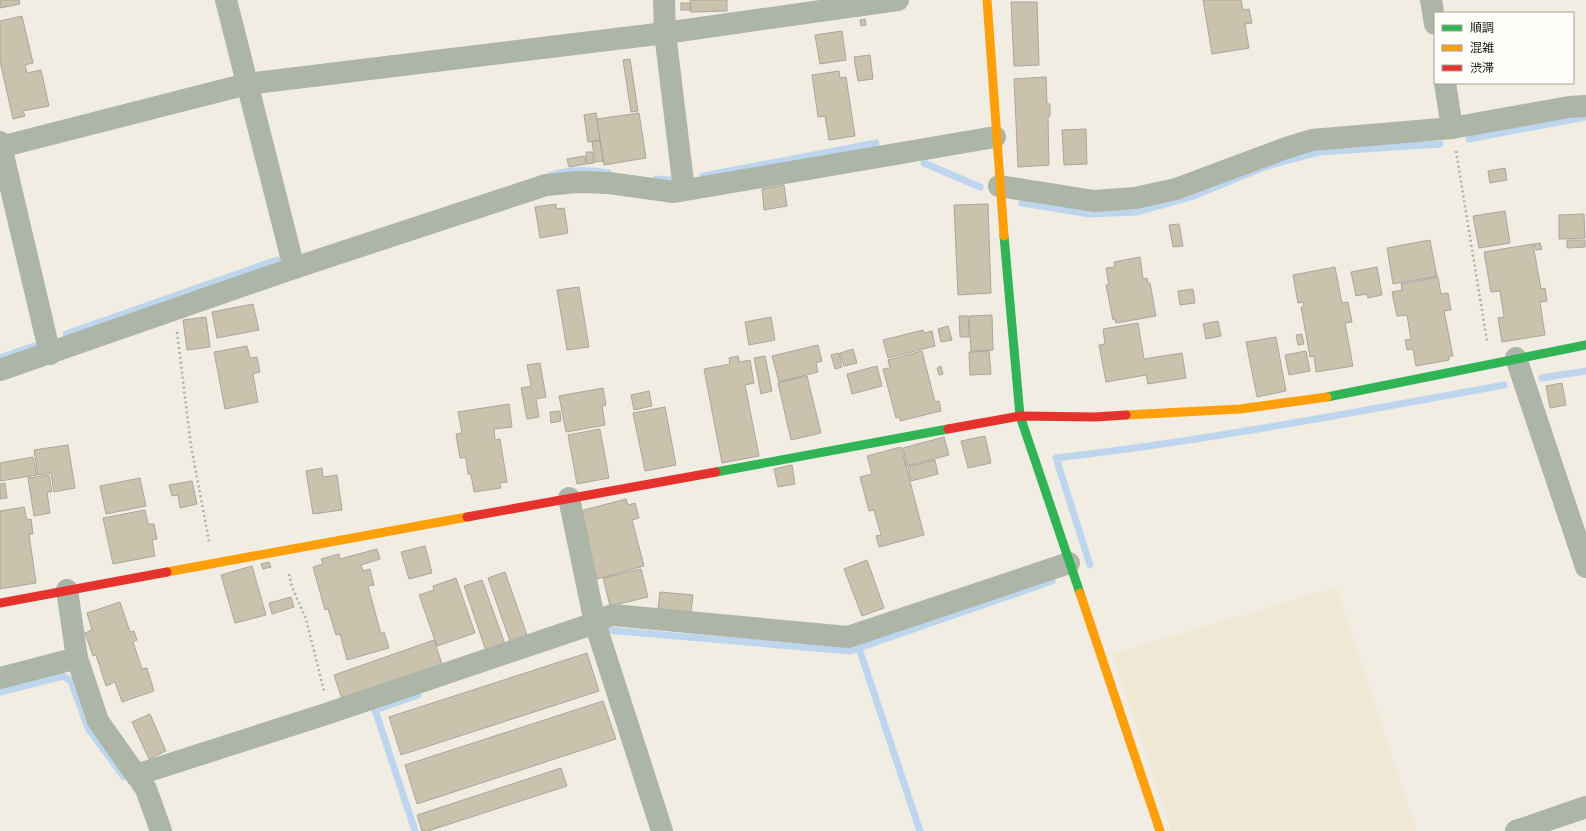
<svg xmlns="http://www.w3.org/2000/svg" width="1586" height="831" font-family="'PT Sans','Noto Sans JP',sans-serif">
<style>
.built{fill:#f0e8d4}
.lines{fill:none;stroke-linecap:round;stroke-linejoin:round}
.stream{stroke:#bdd6ed;stroke-width:7}
.building{fill:#cbc2ad;stroke:#a9a69d}
.path{stroke:#abb1a6;stroke-width:2.5;stroke-dasharray:2 3;stroke-linecap:butt}
.street{stroke:#acb5a8;stroke-width:22}
.fast{stroke:#30b455;stroke-width:9}
.slow{stroke:#ff9f0a;stroke-width:9}
.jam{stroke:#e5322d;stroke-width:9}
</style>
<rect width="100%" height="100%" fill="#f2ede2"/>
<path class="built" d="M1337,587L1416,831H1171L1112,654Z"/>
<g class="lines">
<g class="stream">
<path d="M1469,139L1586,117"/>
<path d="M924,163L980,187"/>
<path d="M551,175C571,169 588,170 608,173"/>
<path d="M703,176L876,143"/>
<path d="M656,179L671,180"/>
<path d="M1022,203L1089,214L1137,212L1191,197L1267,166L1319,152L1440,144"/>
<path d="M66,334L277,260"/>
<path d="M0,358L34,346"/>
<path d="M1542,378L1586,371"/>
<path d="M1090,565L1056,458C1206,441 1355,412 1504,385"/>
<path d="M606,630L850,651L1052,581"/>
<path d="M859,648L920,831"/>
<path d="M0,692L63,676L71,681L88,728L124,777"/>
<path d="M415,831L375,710L418,695"/>
</g>
</g>
<g class="building">
<path d="M0,0H19L20,4L0,8Z"/>
<path d="M690,0H727V11L691,12Z"/>
<path d="M1203,0H1241L1243,10L1249,9L1252,23L1245,24L1249,48L1212,54Z"/>
<path d="M1011,2H1037L1039,65L1014,66Z"/>
<rect x="681" y="3" width="9" height="7"/>
<path d="M22,16L33,63L25,65L27,73L41,70L49,106L23,111L25,116L13,119L0,61V21Z"/>
<path d="M865,19L866,25L861,26L860,20Z"/>
<path d="M842,31L846,60L820,64L815,35Z"/>
<path d="M870,55L873,79L858,81L854,57Z"/>
<path d="M630,59L638,111L631,112L623,60Z"/>
<path d="M839,71L840,78L846,77L855,136L829,140L825,116L818,117L812,75Z"/>
<path d="M1046,77L1047,104H1050V116L1048,117L1049,165L1018,167L1014,79Z"/>
<path d="M596,113L600,140L588,142L584,115Z"/>
<path d="M639,113L646,158L604,165L597,119Z"/>
<path d="M1086,129L1087,164L1064,165L1062,130Z"/>
<path d="M600,141L603,161L595,162L592,142Z"/>
<path d="M586,152H592L594,163L587,164Z"/>
<path d="M585,156L586,164L569,167L567,159Z"/>
<path d="M1505,168L1507,180L1490,183L1488,171Z"/>
<path d="M784,185L787,206L764,210L762,189Z"/>
<path d="M556,204V209L564,208L568,233L540,238L535,207Z"/>
<path d="M988,204L991,293L958,295L954,205Z"/>
<path d="M1505,211L1510,243L1479,248L1473,216Z"/>
<path d="M1584,214L1585,238L1559,239V215Z"/>
<path d="M1179,224L1183,246L1173,247L1169,225Z"/>
<path d="M1430,240L1437,276L1393,284L1387,248Z"/>
<path d="M1567,240H1585V247L1567,248Z"/>
<path d="M1540,243L1542,249L1536,250L1534,244Z"/>
<path d="M1533,244L1541,289L1545,288L1547,301L1540,302L1545,335L1502,342L1498,318L1504,317L1500,291L1491,292L1484,252Z"/>
<path d="M1140,257L1143,279L1147,278L1148,283H1150L1156,316L1116,323L1115,319L1113,320L1106,285H1109L1106,268L1115,267L1114,262Z"/>
<path d="M1335,267L1342,303L1348,302L1352,322L1345,323L1353,366L1316,372L1314,356L1310,357L1301,307H1304L1303,302L1298,303L1293,275Z"/>
<path d="M1377,267L1382,295L1368,298L1367,294L1356,296L1351,272Z"/>
<path d="M1438,277L1441,294L1448,293L1451,310L1444,311L1453,356H1449V360L1416,366L1413,349L1407,350L1405,340L1411,339L1407,315L1397,316L1392,292L1402,290L1401,284Z"/>
<path d="M579,287L589,347L567,350L557,290Z"/>
<path d="M1193,289L1195,303L1180,305L1178,291Z"/>
<path d="M253,304L259,330L217,338L212,312Z"/>
<path d="M992,315L993,350L971,351L969,316Z"/>
<path d="M959,316H968L969,337H960Z"/>
<path d="M206,317L210,347L187,350L183,320Z"/>
<path d="M771,317L775,340L749,345L745,322Z"/>
<path d="M1218,321L1221,336L1206,339L1203,324Z"/>
<path d="M1138,323L1144,359L1182,353L1186,378L1148,384L1146,375L1106,382L1099,345L1105,344L1103,329Z"/>
<path d="M948,326L952,340L941,342L938,329Z"/>
<path d="M923,330L924,333L932,331L935,346L888,358L883,340Z"/>
<path d="M1302,334L1304,344L1298,345L1296,335Z"/>
<path d="M1276,337L1286,391L1257,397L1246,342Z"/>
<path d="M818,345L822,361L816,363L818,372L779,382L772,356Z"/>
<path d="M247,346L250,358L257,357L260,372L253,374L258,402L225,409L214,352Z"/>
<path d="M853,349L857,363L844,366L840,353Z"/>
<path d="M922,351L935,402L939,401L941,411L900,421V417L896,418L883,369L890,368L888,360Z"/>
<path d="M989,351L991,374L970,375L969,352Z"/>
<path d="M1306,351L1310,371L1289,375L1285,355Z"/>
<path d="M839,353L842,367L835,369L831,355Z"/>
<path d="M738,356L739,362L750,360L754,383L745,385L759,456L722,463L704,369L730,364L729,358Z"/>
<path d="M765,356L772,391L761,394L754,358Z"/>
<path d="M540,363L546,397L536,399L539,417L527,419L521,388L531,386L527,365Z"/>
<path d="M877,366L882,386L852,394L847,374Z"/>
<path d="M941,366L943,374L939,375L937,368Z"/>
<path d="M807,376L821,433L791,440L778,383Z"/>
<path d="M1562,383L1566,405L1550,408L1546,386Z"/>
<path d="M603,388L606,405L602,406L605,425L566,432L559,396Z"/>
<path d="M649,391L652,406L634,410L631,395Z"/>
<path d="M509,404L512,427L494,429L495,440L500,439L507,482L500,483L501,488L474,492L471,474H468L466,458H460L456,434L462,433L458,412Z"/>
<path d="M665,407L676,465L645,471L633,413Z"/>
<path d="M560,411L561,421L551,423L550,412Z"/>
<path d="M600,429L609,478L577,484L568,435Z"/>
<path d="M985,436L991,463L968,468L961,441Z"/>
<path d="M944,437L949,455L907,466L903,448Z"/>
<path d="M68,445L75,488L54,492L51,473L38,475L34,450Z"/>
<path d="M901,447L924,535L879,547L876,536L881,535L874,510L869,511L860,477L872,474L867,456Z"/>
<path d="M33,457L37,475L0,481V463Z"/>
<path d="M935,460L938,474L911,481L908,467Z"/>
<path d="M792,465L795,484L778,487L774,469Z"/>
<path d="M322,468L323,477L337,475L342,510L313,514L306,471Z"/>
<path d="M49,475L52,492H47L50,513L34,516L28,478Z"/>
<path d="M140,478L146,506L106,514L100,486Z"/>
<path d="M192,481L197,504L180,508L178,495L172,496L169,485Z"/>
<path d="M5,483L7,498L0,499V484Z"/>
<path d="M626,499L628,505L635,503L639,518L632,520L644,566L597,579L580,511Z"/>
<path d="M24,507L27,520L31,519L33,534H29L36,583L0,589V511Z"/>
<path d="M145,510L148,524H154L157,539L152,540L155,556L113,564L103,518Z"/>
<path d="M425,546L432,573L409,579L401,552Z"/>
<path d="M377,549L380,559L361,565L363,571L370,569L374,585L368,586L381,634L384,632L389,648L347,660L340,634L336,635L328,609L325,610L313,567L323,564L321,559L339,554L340,559Z"/>
<path d="M867,560L884,608L862,616L844,569Z"/>
<path d="M269,562L271,567L263,569L261,564Z"/>
<path d="M252,566L266,615L235,623L221,575Z"/>
<path d="M641,569L648,597L610,606L603,578Z"/>
<path d="M505,572L528,638L511,644L488,578Z"/>
<path d="M456,578L475,633L437,646L419,595L434,590L433,586Z"/>
<path d="M482,580L506,647L487,654L464,586Z"/>
<path d="M660,592L693,595L691,612L658,609Z"/>
<path d="M291,597L294,607L272,614L269,603Z"/>
<path d="M120,602L130,632L134,631L137,640L133,642L142,669L147,668L154,691L122,702L115,682L106,686L96,655L93,656L85,633L92,630L87,613Z"/>
<path d="M434,640L442,664L342,699L334,675Z"/>
<path d="M587,653L599,691L401,755L389,717Z"/>
<path d="M603,701L616,739L417,804L405,765Z"/>
<path d="M150,714L166,751L149,759L132,722Z"/>
<path d="M561,768L567,786L428,831H422L417,815Z"/>
</g>
<g class="lines">
<g class="path">
<path d="M1456,151L1487,341"/>
<path d="M177,332L191,446L209,541"/>
<path d="M289,574L292,587L306,619L324,691"/>
</g>
<g class="street">
<path d="M226,0L294,268"/>
<path d="M664,0L665,33L684,190"/>
<path d="M1431,0L1435,24"/>
<path d="M1445,83L1452,128"/>
<path d="M0,142L50,354"/>
<path d="M0,147L247,84L665,33L898,0"/>
<path d="M999,186L1094,201L1135,198L1176,189L1286,148L1312,140L1452,128L1569,107L1586,106"/>
<path d="M1516,358L1586,567"/>
<path d="M0,370L294,268L546,185L577,182L609,183L674,192L995,137"/>
<path d="M569,498L595,623L662,831"/>
<path d="M67,590L77,658L98,721L146,789L161,831"/>
<path d="M595,620L613,615L848,637L1069,563"/>
<path d="M0,678L77,658"/>
<path d="M136,775L329,713L595,623"/>
<path d="M1516,831L1586,807"/>
</g>
<g class="fast">
<path d="M1004,236L1020,416L1080,593"/>
<path d="M1327,397L1586,345"/>
<path d="M716,472L948,429"/>
</g>
<g class="slow">
<path d="M987,0L1004,236"/>
<path d="M1126,415L1240,409L1327,397"/>
<path d="M167,572L467,517"/>
<path d="M1080,593L1160,831"/>
</g>
<g class="jam">
<path d="M948,429L1020,416L1095,417L1126,415"/>
<path d="M467,517L716,472"/>
<path d="M0,603L167,572"/>
</g>
</g>
<rect x="1434" y="12" width="140" height="72" fill="#fffdf9" stroke="#a4a29d"/>
<rect x="1442" y="25" width="20" height="6" fill="#30b455" stroke="#a4a29d"/>
<text x="1470" y="32" font-size="12" fill="#1c1912">順調</text>
<rect x="1442" y="45" width="20" height="6" fill="#ff9f0a" stroke="#a4a29d"/>
<text x="1470" y="52" font-size="12" fill="#1c1912">混雑</text>
<rect x="1442" y="65" width="20" height="6" fill="#e5322d" stroke="#a4a29d"/>
<text x="1470" y="72" font-size="12" fill="#1c1912">渋滞</text>
</svg>
